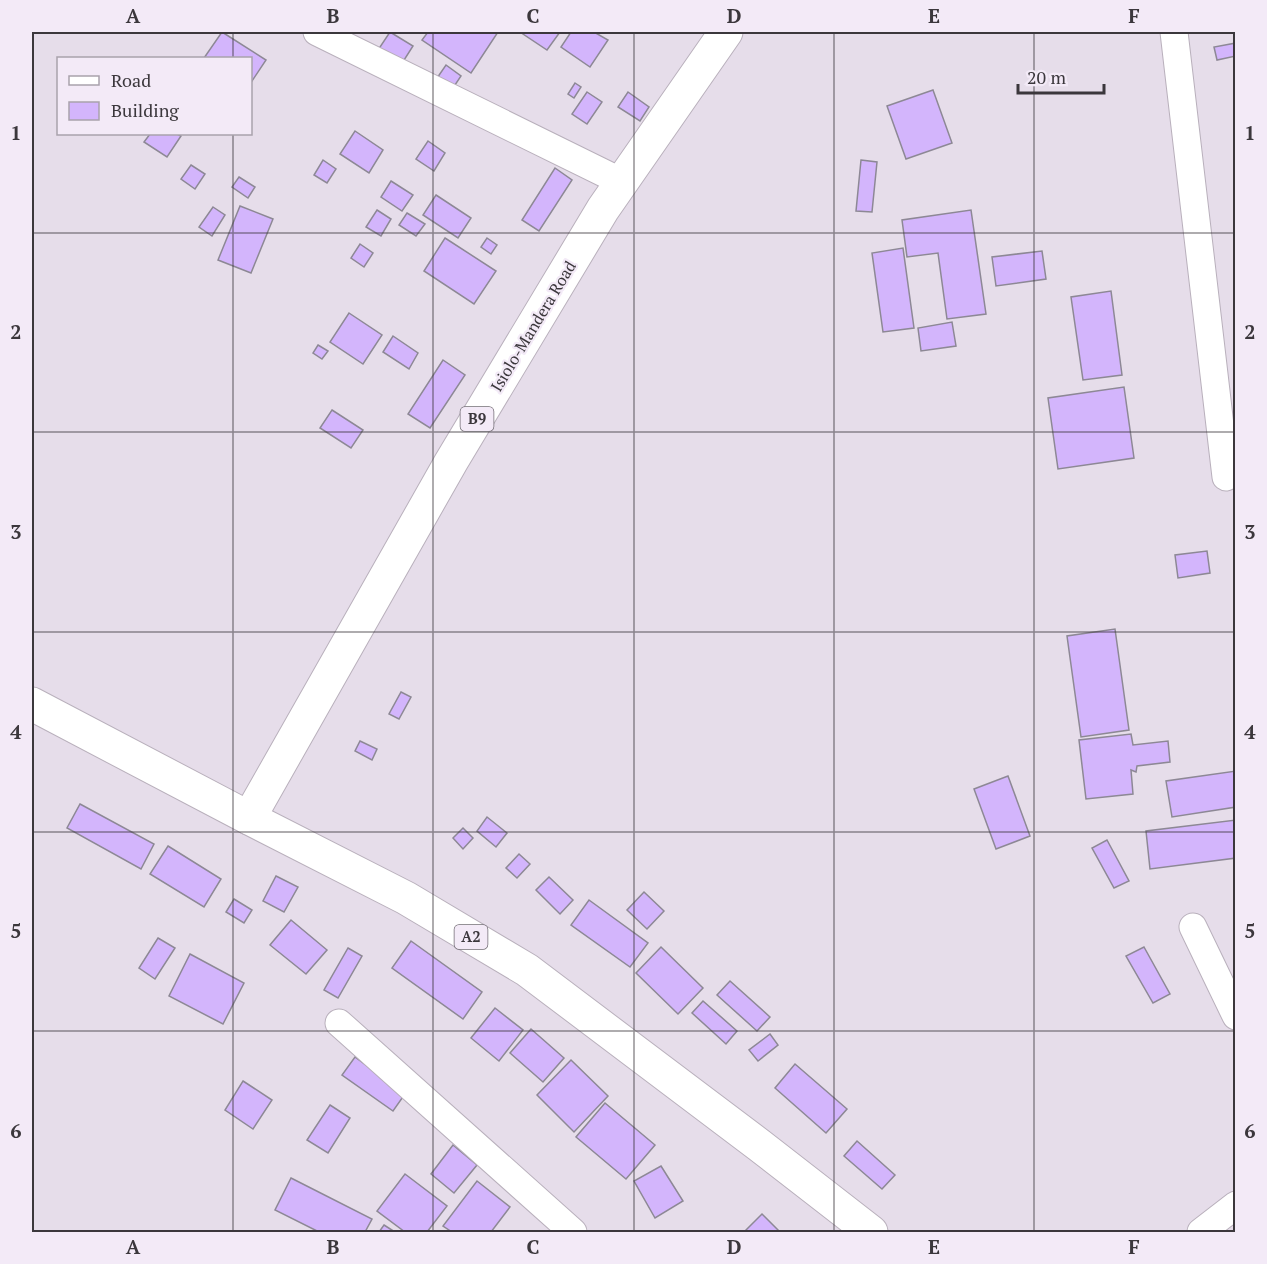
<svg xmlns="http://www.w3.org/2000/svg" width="1267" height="1264" font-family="'PT Serif',serif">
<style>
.building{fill:#d3b5fc;stroke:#8d8895;stroke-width:1.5}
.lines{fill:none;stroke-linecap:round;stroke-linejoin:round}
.minor-casing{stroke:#b9b0bc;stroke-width:29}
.trunk-casing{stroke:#b9b0bc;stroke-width:35}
.minor{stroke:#fff;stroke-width:27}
.trunk{stroke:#fff;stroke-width:33}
.grid{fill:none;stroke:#3b373c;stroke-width:1.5;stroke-opacity:0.55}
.labels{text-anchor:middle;stroke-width:4.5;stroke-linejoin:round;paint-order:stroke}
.shield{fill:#f3eaf7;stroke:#726d74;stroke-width:1.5}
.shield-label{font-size:15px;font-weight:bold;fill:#3b373c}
.street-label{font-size:16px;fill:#3b373c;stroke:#f3eaf7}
.neatline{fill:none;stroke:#3b373c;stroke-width:2}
.grid-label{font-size:20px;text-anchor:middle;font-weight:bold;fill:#3b373c}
</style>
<rect width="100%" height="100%" fill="#e6ddea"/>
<g class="building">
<path d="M222,32L266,60L250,84V58H204Z"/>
<path d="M390,32L413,46L399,68L376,53Z"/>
<path d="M428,32H498L471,73L422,40Z"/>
<path d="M520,32H560L547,50Z"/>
<path d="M571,32H594L608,40L590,67L561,47Z"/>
<path d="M1236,43V56L1217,60L1214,47Z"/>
<path d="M446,65L461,76L451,91L435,81Z"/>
<path d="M575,83L581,87L574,98L568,94Z"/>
<path d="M933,90L952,143L906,159L887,106Z"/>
<path d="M587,92L602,102L587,124L572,114Z"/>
<path d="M628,92L649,107L640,121L618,107Z"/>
<path d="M355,131L383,150L369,173L340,154Z"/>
<path d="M150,134H177L181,136L167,157L144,142Z"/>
<path d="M428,141L445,153L434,171L416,159Z"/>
<path d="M323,160L336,169L327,183L314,175Z"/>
<path d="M861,160L877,162L872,212L856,211Z"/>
<path d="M191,165L205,174L195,189L181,179Z"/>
<path d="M555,168L572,180L539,231L522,220Z"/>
<path d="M239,177L255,187L248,198L232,187Z"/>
<path d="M391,181L413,195L402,211L381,197Z"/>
<path d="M436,195L471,218L458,238L423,215Z"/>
<path d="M240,206L273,219L251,273L218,260Z"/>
<path d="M213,207L225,215L212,236L199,227Z"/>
<path d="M377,210L391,219L381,236L366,227Z"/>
<path d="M971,210L986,314L947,319L938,253L907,257L902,220Z"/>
<path d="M407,213L425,224L416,236L399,225Z"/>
<path d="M445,238L496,271L474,304L424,271Z"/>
<path d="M487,238L497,245L491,254L481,247Z"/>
<path d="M360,244L373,253L364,267L351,258Z"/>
<path d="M903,248L914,328L883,332L872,253Z"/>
<path d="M1042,251L1046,279L996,286L992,257Z"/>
<path d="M1111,291L1122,375L1083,380L1071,297Z"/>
<path d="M349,313L382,335L363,364L330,342Z"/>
<path d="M952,322L956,346L921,351L918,328Z"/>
<path d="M393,336L418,353L409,369L383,352Z"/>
<path d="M318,345L328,351L322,359L313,353Z"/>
<path d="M443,360L465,375L430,428L408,414Z"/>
<path d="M1124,387L1134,458L1058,469L1048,398Z"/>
<path d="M332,410L363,430L351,448L320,428Z"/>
<path d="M1207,551L1210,573L1178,578L1175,555Z"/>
<path d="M1115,629L1129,730L1081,737L1067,636Z"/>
<path d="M401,692L411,697L399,719L389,714Z"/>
<path d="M1131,734L1133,745L1168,741L1170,762L1137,766L1136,772L1131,770L1133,794L1086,799L1079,740Z"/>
<path d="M360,741L377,749L372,760L355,751Z"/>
<path d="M1236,771V807L1172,817L1166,781Z"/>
<path d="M1008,776L1030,836L996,849L974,789Z"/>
<path d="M80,804L154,844L141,869L67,828Z"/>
<path d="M487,817L507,833L496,847L477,831Z"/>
<path d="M1236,820V858L1150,869L1146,831Z"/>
<path d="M463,828L473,838L463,849L453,838Z"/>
<path d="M1107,840L1129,881L1114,888L1092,848Z"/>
<path d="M168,846L221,879L204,907L150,874Z"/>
<path d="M519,854L530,864L517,878L506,868Z"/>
<path d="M276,876L298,887L284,912L263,901Z"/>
<path d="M549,877L573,900L560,914L536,890Z"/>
<path d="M644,892L664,911L647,929L627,910Z"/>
<path d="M234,899L252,910L244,923L226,912Z"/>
<path d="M589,900L648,943L630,967L571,925Z"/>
<path d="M291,920L327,950L306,974L270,945Z"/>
<path d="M158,938L175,948L155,979L139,968Z"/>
<path d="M411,941L482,992L463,1019L392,968Z"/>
<path d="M661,947L703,988L678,1014L636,973Z"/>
<path d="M1144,947L1170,994L1153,1003L1126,956Z"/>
<path d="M348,948L362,956L338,998L324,990Z"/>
<path d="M190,954L244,983L223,1024L169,996Z"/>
<path d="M730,981L770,1017L757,1031L717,995Z"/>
<path d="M703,1001L737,1031L726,1044L692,1013Z"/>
<path d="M495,1008L523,1030L499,1061L471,1038Z"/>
<path d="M531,1029L564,1058L543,1082L510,1053Z"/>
<path d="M770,1034L778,1045L758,1061L749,1050Z"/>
<path d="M355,1057L405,1094L393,1111L342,1075Z"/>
<path d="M571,1060L608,1096L574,1132L537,1095Z"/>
<path d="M795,1064L847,1109L826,1133L775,1088Z"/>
<path d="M243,1081L272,1100L253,1129L225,1110Z"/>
<path d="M605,1103L655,1145L626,1179L576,1137Z"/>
<path d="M330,1105L350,1118L328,1153L307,1140Z"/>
<path d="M857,1141L895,1175L882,1189L844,1156Z"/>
<path d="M453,1145L477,1165L454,1193L431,1174Z"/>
<path d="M661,1166L683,1201L655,1218L634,1181Z"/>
<path d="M405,1174L447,1206L427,1232H405L377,1211Z"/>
<path d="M291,1178L372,1219L365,1232H319L275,1210Z"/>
<path d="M477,1181L510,1207L491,1232H452L443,1226Z"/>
<path d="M762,1214L780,1232H748L746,1230Z"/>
<path d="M384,1225L395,1232H379Z"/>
</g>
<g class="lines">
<defs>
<g id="minor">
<path d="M317,32L622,182"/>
<path d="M1174,32L1226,477"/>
<path d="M1193,927L1236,1016"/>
<path d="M339,1023L573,1232"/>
<path d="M1201,1232L1236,1205"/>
</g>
<g id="trunk">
<path d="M32,704L249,818L406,898L527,970L759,1145L871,1232"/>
<path d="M249,818L451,462L603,209L726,32"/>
</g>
</defs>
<use href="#minor" class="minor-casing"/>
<use href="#trunk" class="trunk-casing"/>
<use href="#minor" class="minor"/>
<use href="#trunk" class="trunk"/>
</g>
<path class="grid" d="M233,32V58M433,32V1232M634,32V1232M834,32V1232M1034,32V1232M233,134V1232M32,233H1236M32,432H1236M32,632H1236M32,832H1236M32,1031H1236"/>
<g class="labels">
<g class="shield">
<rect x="460.5" y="407" width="33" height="24" rx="4.5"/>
<rect x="454.5" y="925" width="33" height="24" rx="4.5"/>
</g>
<g class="shield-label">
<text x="477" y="424">B9</text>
<text x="471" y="942">A2</text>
</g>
<g class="street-label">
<text transform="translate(533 326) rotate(-59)" y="6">Isiolo-Mandera Road</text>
</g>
</g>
<rect width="1267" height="1264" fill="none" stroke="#f3eaf7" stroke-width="66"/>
<rect x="57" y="57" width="195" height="78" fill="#f3eaf7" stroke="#a9a2ac" stroke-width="1.5"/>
<rect x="69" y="76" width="30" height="9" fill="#ffffff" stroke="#a9a2ac" stroke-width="1.5"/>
<text x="111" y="87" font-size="18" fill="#3b373c">Road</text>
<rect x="69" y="102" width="30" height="18" fill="#d3b5fc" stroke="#a9a2ac" stroke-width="1.5"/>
<text x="111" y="117" font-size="18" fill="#3b373c">Building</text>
<path d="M1018 84v9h86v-9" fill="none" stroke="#3b373c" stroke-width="3"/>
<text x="1027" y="84" font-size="18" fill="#3b373c" stroke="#f3eaf7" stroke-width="4.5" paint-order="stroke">20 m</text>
<rect x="33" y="33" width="1201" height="1198" class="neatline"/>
<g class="grid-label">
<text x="133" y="23">A</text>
<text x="333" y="23">B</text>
<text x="533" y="23">C</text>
<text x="734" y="23">D</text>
<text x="934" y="23">E</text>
<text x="1134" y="23">F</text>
<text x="16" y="140">1</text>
<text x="1250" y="140">1</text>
<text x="16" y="339">2</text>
<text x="1250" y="339">2</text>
<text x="16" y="539">3</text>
<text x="1250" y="539">3</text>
<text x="16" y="739">4</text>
<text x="1250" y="739">4</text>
<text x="16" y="938">5</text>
<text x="1250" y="938">5</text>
<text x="16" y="1138">6</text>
<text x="1250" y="1138">6</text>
<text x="133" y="1254">A</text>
<text x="333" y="1254">B</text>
<text x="533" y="1254">C</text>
<text x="734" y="1254">D</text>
<text x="934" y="1254">E</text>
<text x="1134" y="1254">F</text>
</g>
</svg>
